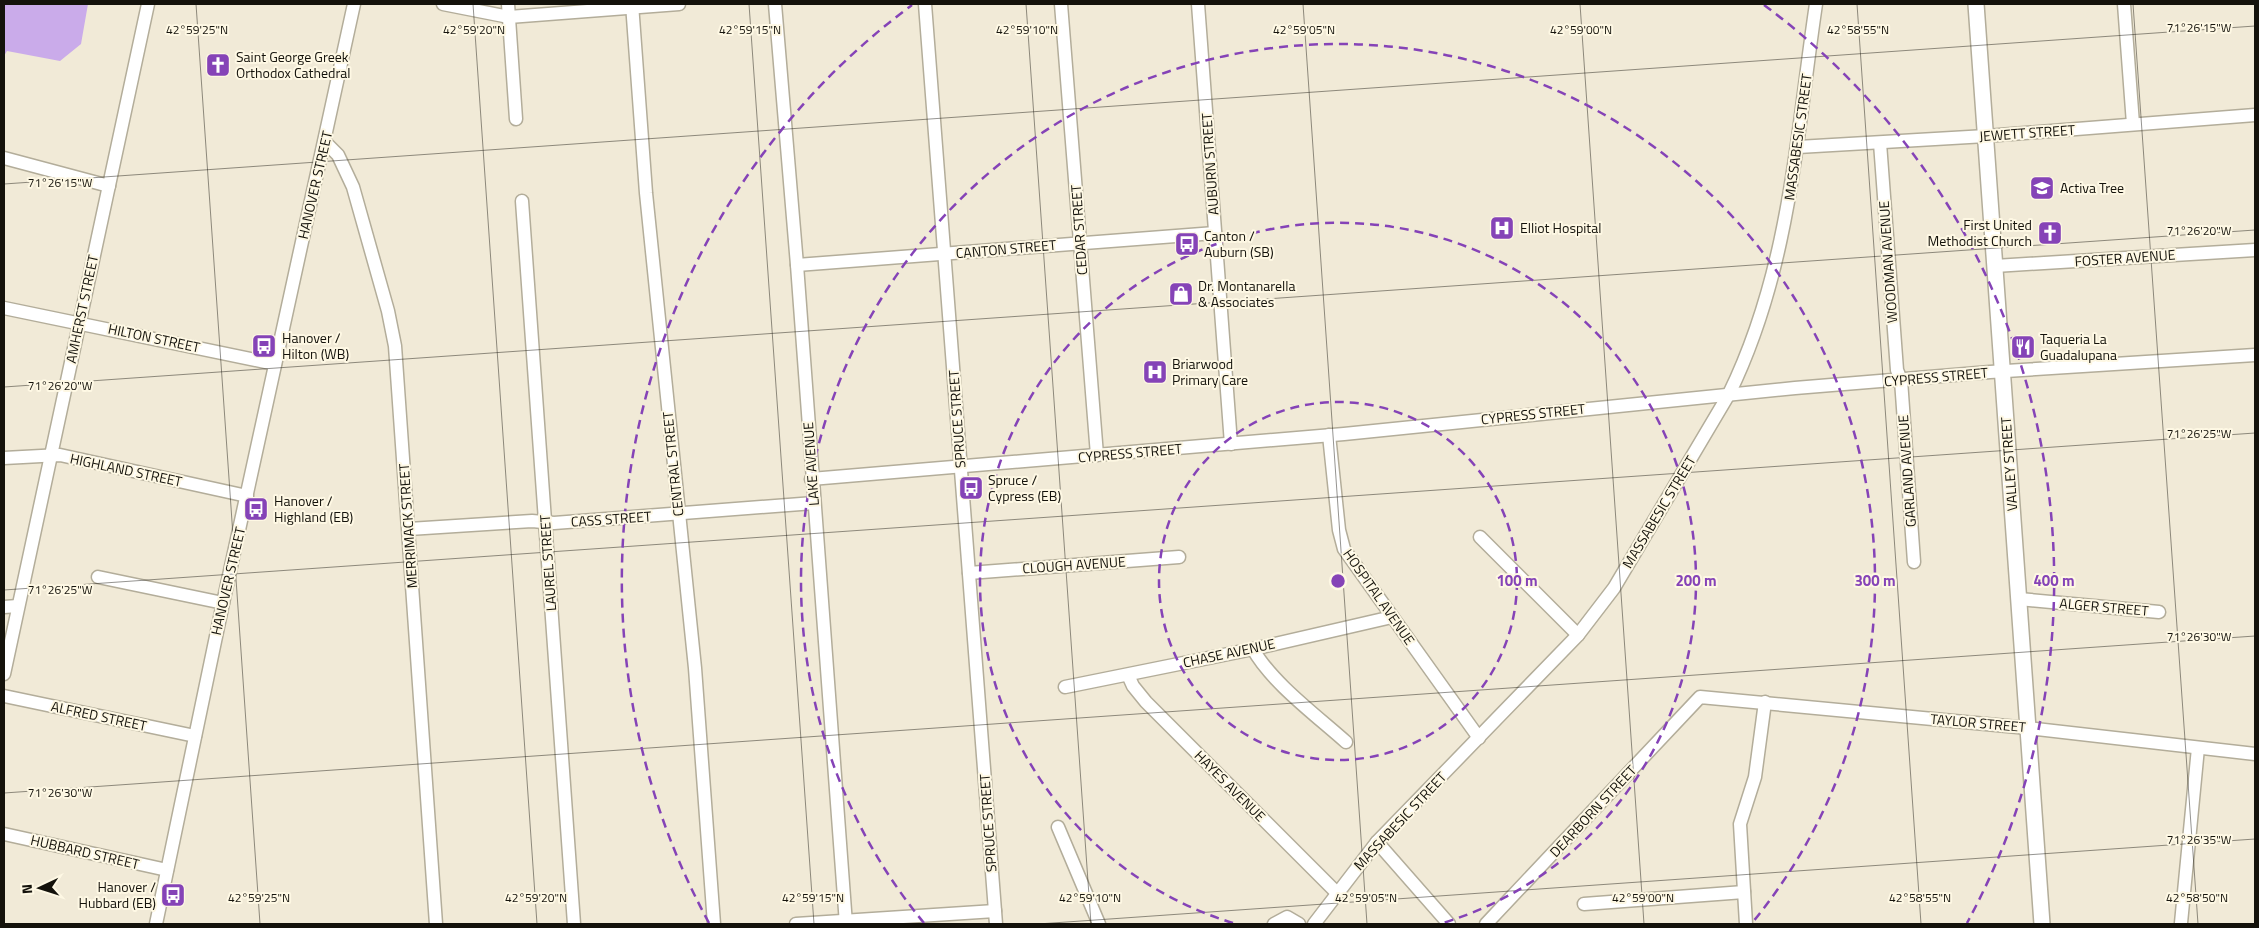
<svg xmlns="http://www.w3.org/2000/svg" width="2259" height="928" font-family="'Titillium Web',sans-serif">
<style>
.forest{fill:#caabea}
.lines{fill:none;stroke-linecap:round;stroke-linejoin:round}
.minor-casing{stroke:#b3ad9a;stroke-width:15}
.major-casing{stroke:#b3ad9a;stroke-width:18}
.minor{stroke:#fff;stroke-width:12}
.major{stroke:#fff;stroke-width:15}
.ticks{fill:none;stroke:#14120b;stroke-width:1;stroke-opacity:0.45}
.ring{fill:none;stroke:#8543b7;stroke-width:2.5;stroke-dasharray:9 6}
.labels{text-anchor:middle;stroke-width:4;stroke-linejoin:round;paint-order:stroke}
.poi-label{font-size:14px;fill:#14120b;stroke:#fef8e4;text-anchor:start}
.street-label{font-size:14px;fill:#14120b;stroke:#fef8e4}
.ticks-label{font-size:12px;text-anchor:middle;fill:#14120b;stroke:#fef8e4;stroke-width:4;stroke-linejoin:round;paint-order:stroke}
.centre{fill:#8543b7;stroke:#fef8e4;stroke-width:2.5}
.ring-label{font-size:15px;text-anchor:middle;font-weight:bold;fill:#8543b7;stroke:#fef8e4;stroke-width:4;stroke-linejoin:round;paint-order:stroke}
</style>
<rect width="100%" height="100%" fill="#f1ead7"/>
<path class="forest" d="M4,4H88L81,44L60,61L7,51L4,56Z"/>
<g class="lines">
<defs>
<g id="minor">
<path d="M443,4L509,17L679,4"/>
<path d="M508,4L516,119"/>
<path d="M632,4L646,193L695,668L714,924"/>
<path d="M775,4L797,265L846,924"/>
<path d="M925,4L996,924"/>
<path d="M1061,4L1097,455"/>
<path d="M1198,4L1231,444"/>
<path d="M2124,4L2133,124"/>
<path d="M325,142L338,155L353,187L388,311L395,346L436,924"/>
<path d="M1880,143L1897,370L1901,380L1914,562"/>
<path d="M1798,147L1986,136L2255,115"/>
<path d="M4,158L109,186"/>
<path d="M522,201L574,924"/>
<path d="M797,265L1215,233"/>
<path d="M1995,266L2255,250"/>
<path d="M4,308L275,364"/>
<path d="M1329,435L1339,530L1344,549L1479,738"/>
<path d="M4,458L60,455L247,496"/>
<path d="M811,479L1344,434L1795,388L1990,372L2255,355"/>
<path d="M409,529L532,521L554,523L814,503"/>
<path d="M1480,537L1578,635"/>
<path d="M969,573L1179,557"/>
<path d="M98,577L223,603"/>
<path d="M2019,599L2159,612"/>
<path d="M4,607L18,606"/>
<path d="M1253,649C1271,682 1317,716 1346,742"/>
<path d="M4,674L148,4"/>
<path d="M1128,675L1133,686L1146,702L1337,893"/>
<path d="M1065,687L1253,649L1392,617"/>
<path d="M4,696L195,736"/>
<path d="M1058,827L1099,924"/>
<path d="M4,834L167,870"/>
<path d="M1377,842L1449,924"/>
<path d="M1584,904L1744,892"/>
<path d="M2181,923L2198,748"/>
<path d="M156,924L223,603L354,4"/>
<path d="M796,924L995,911"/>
<path d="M1274,924L1287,917L1299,924"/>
<path d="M1314,924L1377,842L1578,635L1614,588L1729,394C1790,269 1796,138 1816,4"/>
<path d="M1486,924L1700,697L2028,728L2255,754"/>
<path d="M1746,924L1740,824L1755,777L1765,702"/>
</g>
<path id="major" d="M1976,4L2042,924"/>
</defs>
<use href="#minor" class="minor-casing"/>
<use href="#major" class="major-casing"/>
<use href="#minor" class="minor"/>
<use href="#major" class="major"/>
</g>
<path class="ticks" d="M196,4L260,924M473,4L537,924M749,4L814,924M1026,4L1091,924M1303,4L1367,924M1580,4L1644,924M1857,4L1921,924M2133,4L2198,924M4,184L2255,26M4,387L2255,230M4,590L2255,433M4,793L2255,636M1038,924L2255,839"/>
<g class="ring">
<circle cx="1338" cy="581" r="179"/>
<path d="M1233 923A358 358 0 1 1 1443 923"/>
<path d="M924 923A537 537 0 1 1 1752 923"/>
<path d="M709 923A716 716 0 0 1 912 5M1764 5A716 716 0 0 1 1967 923"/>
</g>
<defs>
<symbol id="church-square" viewBox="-11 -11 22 22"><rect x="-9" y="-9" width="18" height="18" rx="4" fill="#8543b7" stroke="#fef8e4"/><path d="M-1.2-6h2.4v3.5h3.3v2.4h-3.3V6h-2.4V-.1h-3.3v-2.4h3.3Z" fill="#fff"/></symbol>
<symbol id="school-square" viewBox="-11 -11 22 22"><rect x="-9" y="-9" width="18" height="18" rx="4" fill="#8543b7" stroke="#fef8e4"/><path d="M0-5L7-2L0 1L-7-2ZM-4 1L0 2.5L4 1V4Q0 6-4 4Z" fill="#fff"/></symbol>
<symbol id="hospital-square" viewBox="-11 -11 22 22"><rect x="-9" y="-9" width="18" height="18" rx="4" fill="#8543b7" stroke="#fef8e4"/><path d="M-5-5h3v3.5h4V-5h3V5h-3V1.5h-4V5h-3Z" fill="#fff"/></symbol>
<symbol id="bus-square" viewBox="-11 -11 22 22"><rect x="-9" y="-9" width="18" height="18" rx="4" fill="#8543b7" stroke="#fef8e4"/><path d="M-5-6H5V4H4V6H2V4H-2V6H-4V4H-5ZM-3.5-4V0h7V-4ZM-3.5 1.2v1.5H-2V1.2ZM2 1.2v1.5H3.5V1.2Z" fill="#fff"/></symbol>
<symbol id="shop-square" viewBox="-11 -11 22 22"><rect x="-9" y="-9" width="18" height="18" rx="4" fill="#8543b7" stroke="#fef8e4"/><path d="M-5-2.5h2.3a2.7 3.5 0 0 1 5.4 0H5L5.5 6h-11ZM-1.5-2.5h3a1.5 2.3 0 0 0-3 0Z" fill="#fff"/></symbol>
<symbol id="restaurant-square" viewBox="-11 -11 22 22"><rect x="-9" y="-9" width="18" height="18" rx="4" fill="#8543b7" stroke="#fef8e4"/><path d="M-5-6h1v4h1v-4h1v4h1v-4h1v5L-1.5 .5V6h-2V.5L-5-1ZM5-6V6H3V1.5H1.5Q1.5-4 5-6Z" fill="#fff"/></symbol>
</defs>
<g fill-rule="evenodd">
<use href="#church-square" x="204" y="51" width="28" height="28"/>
<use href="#school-square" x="2028" y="174" width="28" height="28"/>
<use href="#hospital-square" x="1488" y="214" width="28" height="28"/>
<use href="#church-square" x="2036" y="219" width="28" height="28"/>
<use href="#bus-square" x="1173" y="230" width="28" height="28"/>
<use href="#shop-square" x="1167" y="280" width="28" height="28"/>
<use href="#bus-square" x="250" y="332" width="28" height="28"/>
<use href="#restaurant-square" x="2009" y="333" width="28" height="28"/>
<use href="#hospital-square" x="1141" y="358" width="28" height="28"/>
<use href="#bus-square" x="957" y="474" width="28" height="28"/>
<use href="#bus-square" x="242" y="495" width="28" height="28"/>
<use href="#bus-square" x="159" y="881" width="28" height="28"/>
</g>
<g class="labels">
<g class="poi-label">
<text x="236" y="62">Saint George Greek<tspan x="236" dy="16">Orthodox Cathedral</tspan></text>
<text x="2060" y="193">Activa Tree</text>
<text x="2032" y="230" text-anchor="end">First United<tspan x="2032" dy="16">Methodist Church</tspan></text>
<text x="1520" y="233">Elliot Hospital</text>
<text x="1204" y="241">Canton /<tspan x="1204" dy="16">Auburn (SB)</tspan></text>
<text x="1198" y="291">Dr. Montanarella<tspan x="1198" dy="16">&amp; Associates</tspan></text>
<text x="282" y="343">Hanover /<tspan x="282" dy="16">Hilton (WB)</tspan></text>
<text x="2040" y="344">Taqueria La<tspan x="2040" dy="16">Guadalupana</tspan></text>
<text x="1172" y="369">Briarwood<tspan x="1172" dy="16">Primary Care</tspan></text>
<text x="988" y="485">Spruce /<tspan x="988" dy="16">Cypress (EB)</tspan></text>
<text x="274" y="506">Hanover /<tspan x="274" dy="16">Highland (EB)</tspan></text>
<text x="156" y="892" text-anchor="end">Hanover /<tspan x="156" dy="16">Hubbard (EB)</tspan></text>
</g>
<g class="street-label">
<text transform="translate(2027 133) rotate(-4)" y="5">JEWETT STREET</text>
<text transform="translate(1798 137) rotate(-82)" y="5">MASSABESIC STREET</text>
<text transform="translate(1210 164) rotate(-94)" y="5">AUBURN STREET</text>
<text transform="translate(315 185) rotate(-77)" y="5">HANOVER STREET</text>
<text transform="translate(1079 230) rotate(-94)" y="5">CEDAR STREET</text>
<text transform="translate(1006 249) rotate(-5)" y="5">CANTON STREET</text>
<text transform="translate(2125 258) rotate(-4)" y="5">FOSTER AVENUE</text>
<text transform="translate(1888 262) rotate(-94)" y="5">WOODMAN AVENUE</text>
<text transform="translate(82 309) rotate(-78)" y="5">AMHERST STREET</text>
<text transform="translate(154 338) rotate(12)" y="5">HILTON STREET</text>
<text transform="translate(1936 377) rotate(-5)" y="5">CYPRESS STREET</text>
<text transform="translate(1533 414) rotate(-6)" y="5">CYPRESS STREET</text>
<text transform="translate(957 419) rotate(-94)" y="5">SPRUCE STREET</text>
<text transform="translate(1130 453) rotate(-5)" y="5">CYPRESS STREET</text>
<text transform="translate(673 464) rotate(-96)" y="5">CENTRAL STREET</text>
<text transform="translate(811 464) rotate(-94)" y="5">LAKE AVENUE</text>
<text transform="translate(2009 464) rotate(-94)" y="5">VALLEY STREET</text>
<text transform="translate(126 470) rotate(12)" y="5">HIGHLAND STREET</text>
<text transform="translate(1907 471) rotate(-94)" y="5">GARLAND AVENUE</text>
<text transform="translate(1659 512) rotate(-59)" y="5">MASSABESIC STREET</text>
<text transform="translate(611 519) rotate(-4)" y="5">CASS STREET</text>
<text transform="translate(408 526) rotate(-94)" y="5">MERRIMACK STREET</text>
<text transform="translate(548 563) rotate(-94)" y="5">LAUREL STREET</text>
<text transform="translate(1074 565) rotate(-4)" y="5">CLOUGH AVENUE</text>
<text transform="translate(228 581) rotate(-77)" y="5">HANOVER STREET</text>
<text transform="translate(1379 597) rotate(55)" y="5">HOSPITAL AVENUE</text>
<text transform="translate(2104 607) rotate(5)" y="5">ALGER STREET</text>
<text transform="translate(1229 653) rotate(-12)" y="5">CHASE AVENUE</text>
<text transform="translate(99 716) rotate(12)" y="5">ALFRED STREET</text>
<text transform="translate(1978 723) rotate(5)" y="5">TAYLOR STREET</text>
<text transform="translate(1230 786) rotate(45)" y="5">HAYES AVENUE</text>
<text transform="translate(1593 811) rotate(-47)" y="5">DEARBORN STREET</text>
<text transform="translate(1400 821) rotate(-47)" y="5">MASSABESIC STREET</text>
<text transform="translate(988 823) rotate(-94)" y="5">SPRUCE STREET</text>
<text transform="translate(85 852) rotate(13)" y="5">HUBBARD STREET</text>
</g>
</g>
<g class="ticks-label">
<text x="2199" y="32">71°26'15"W</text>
<text x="197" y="34">42°59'25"N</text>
<text x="474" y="34">42°59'20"N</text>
<text x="750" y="34">42°59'15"N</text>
<text x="1027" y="34">42°59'10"N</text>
<text x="1304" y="34">42°59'05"N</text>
<text x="1581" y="34">42°59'00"N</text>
<text x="1858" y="34">42°58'55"N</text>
<text x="60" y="187">71°26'15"W</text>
<text x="2199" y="235">71°26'20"W</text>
<text x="60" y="390">71°26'20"W</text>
<text x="2199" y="438">71°26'25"W</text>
<text x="60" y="594">71°26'25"W</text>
<text x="2199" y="641">71°26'30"W</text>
<text x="60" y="797">71°26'30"W</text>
<text x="2199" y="844">71°26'35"W</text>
<text x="259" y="902">42°59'25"N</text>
<text x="536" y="902">42°59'20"N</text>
<text x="813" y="902">42°59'15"N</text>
<text x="1090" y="902">42°59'10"N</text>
<text x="1366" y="902">42°59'05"N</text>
<text x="1643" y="902">42°59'00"N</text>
<text x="1920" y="902">42°58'55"N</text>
<text x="2197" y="902">42°58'50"N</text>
</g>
<circle cx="1338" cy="581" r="8" class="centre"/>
<g class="ring-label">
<text x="1517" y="586">100 m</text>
<text x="1696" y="586">200 m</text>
<text x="1875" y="586">300 m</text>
<text x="2054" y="586">400 m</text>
</g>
<rect width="2259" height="928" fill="none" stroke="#14120b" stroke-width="10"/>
<g transform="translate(40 888) rotate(266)" stroke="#fef8e4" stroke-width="4" paint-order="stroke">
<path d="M0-4L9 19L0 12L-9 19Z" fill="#14120b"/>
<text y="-8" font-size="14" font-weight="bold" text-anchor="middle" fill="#14120b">N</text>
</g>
</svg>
